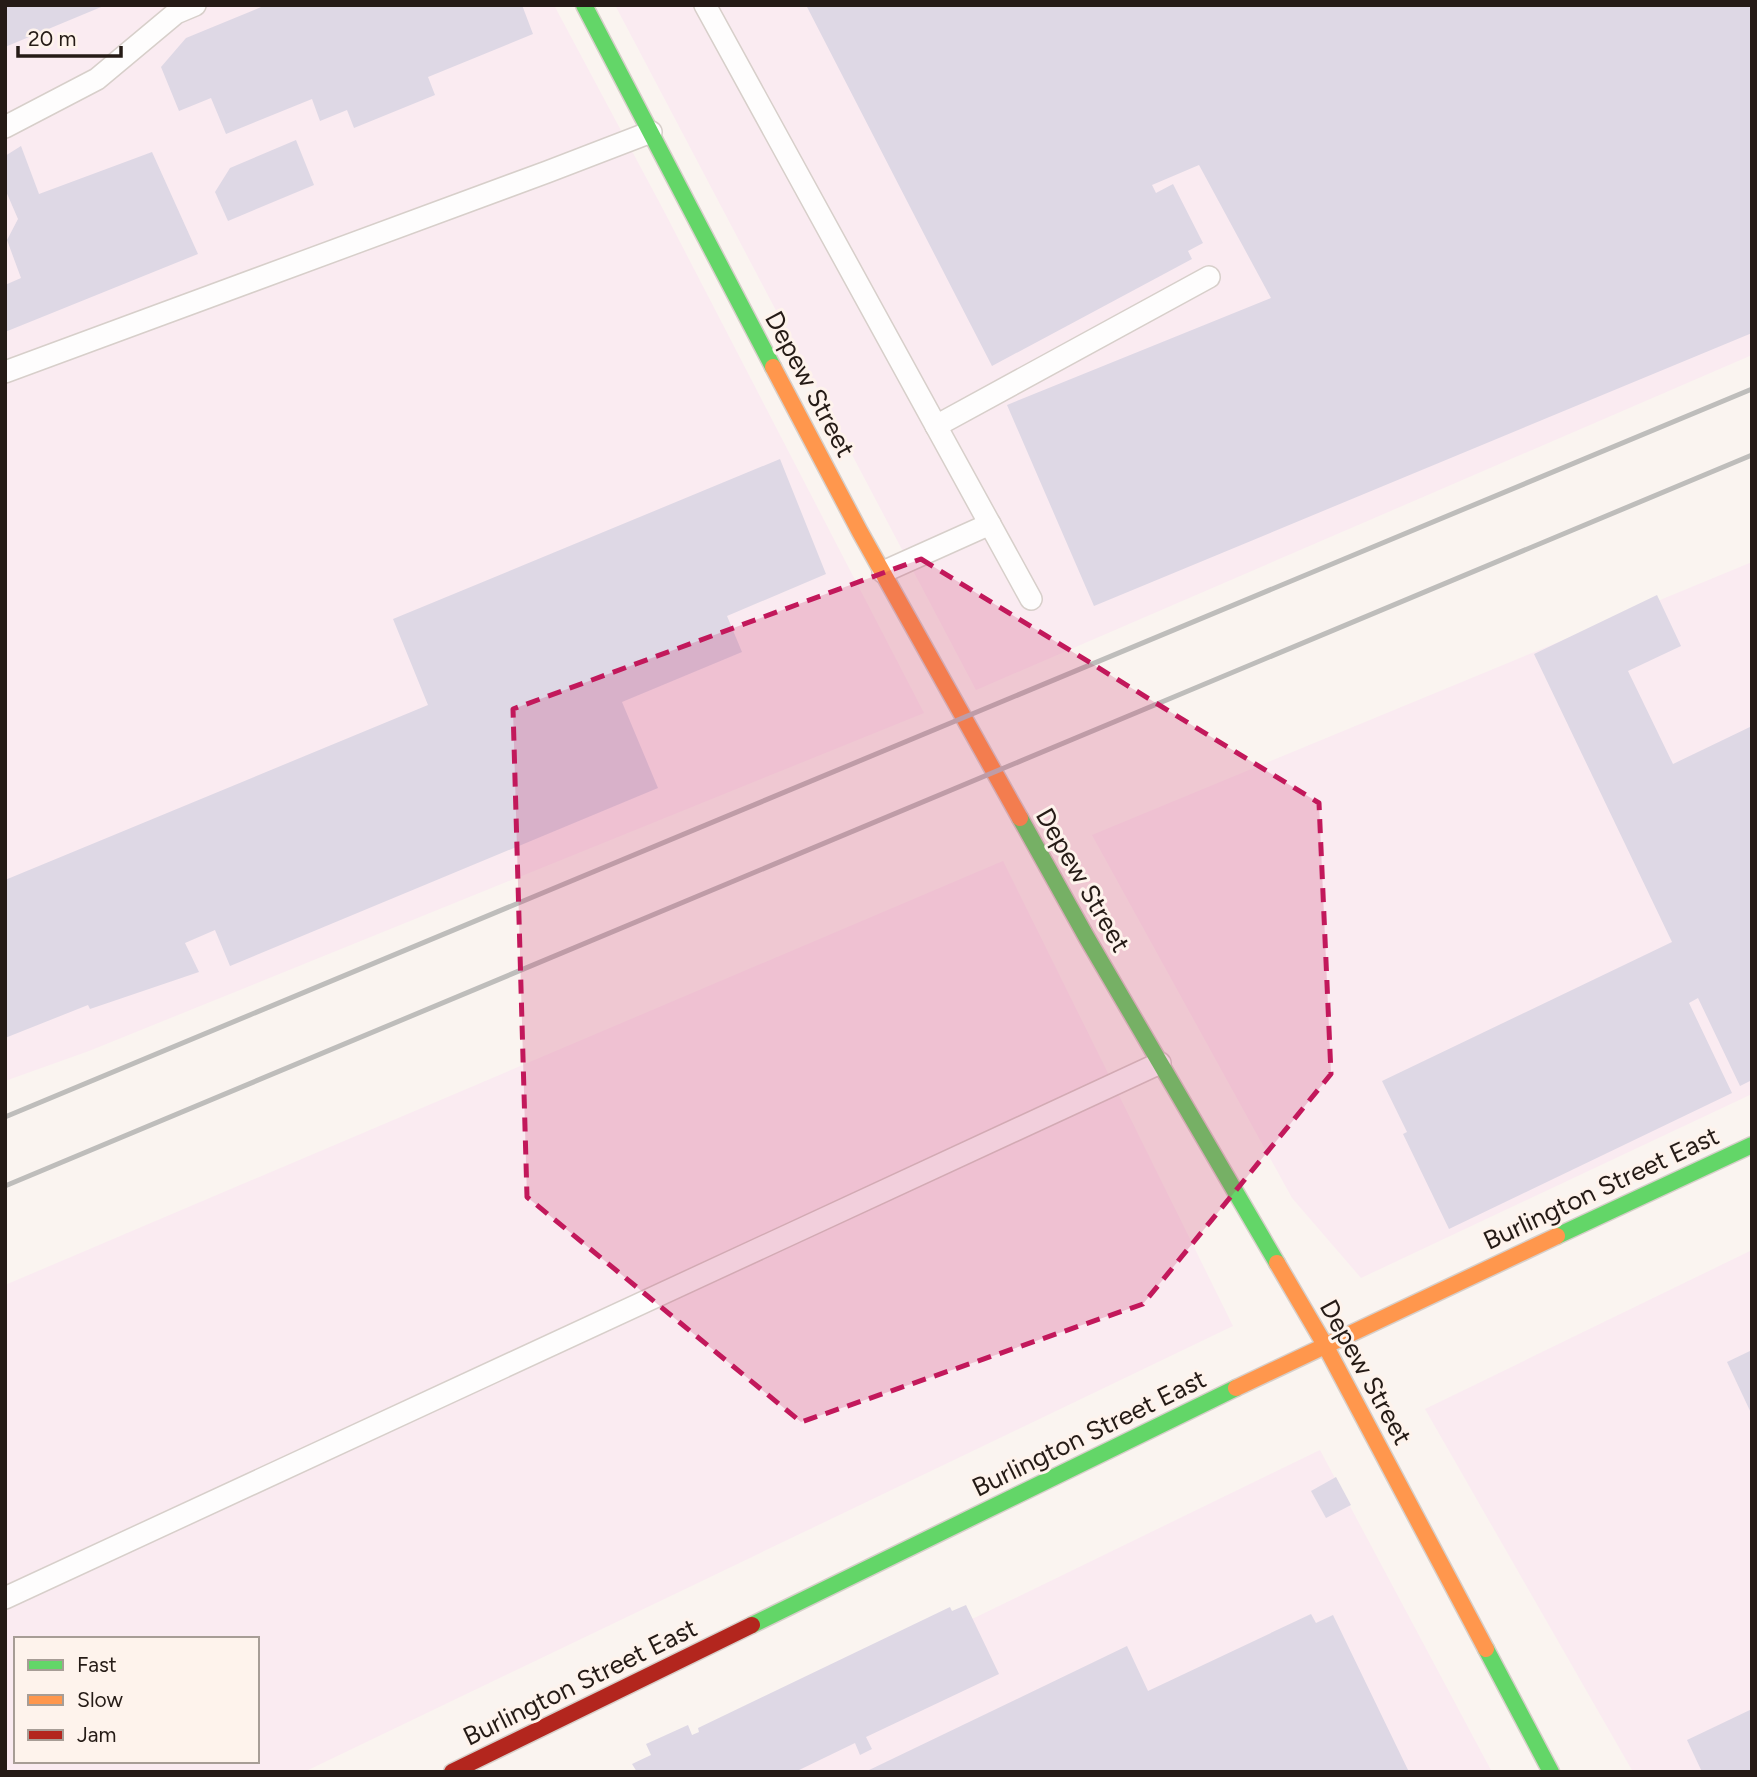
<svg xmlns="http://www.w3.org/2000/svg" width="1757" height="1777" font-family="Figtree,sans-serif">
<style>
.industrial{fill:#faebf1;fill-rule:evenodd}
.building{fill:#ded8e5}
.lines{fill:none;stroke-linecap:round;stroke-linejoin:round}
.lane-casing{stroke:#d7cfca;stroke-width:24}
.fast-casing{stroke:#d7cfca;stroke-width:19}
.slow-casing{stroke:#d7cfca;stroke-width:19}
.jam-casing{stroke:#d7cfca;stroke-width:19}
.lane{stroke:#fefdfd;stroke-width:21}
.fast{stroke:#63d668;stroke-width:16}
.slow{stroke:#ff974d;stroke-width:16}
.jam{stroke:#b3261e;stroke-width:16}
.rail{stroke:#bebdbb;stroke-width:5}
.marked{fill:#c2185b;fill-opacity:0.2;stroke:#c2185b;stroke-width:5;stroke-dasharray:14 9;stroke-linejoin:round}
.labels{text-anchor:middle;stroke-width:6;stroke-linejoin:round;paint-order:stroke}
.street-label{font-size:26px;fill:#251b16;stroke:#fef3ec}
</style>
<rect width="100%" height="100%" fill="#faf4f0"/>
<g class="industrial">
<path d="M5,5H554L664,211L924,713L89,1051L5,1081Z"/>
<path d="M615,5H1752V355L976,690Z"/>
<path d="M1752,562V1094L1361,1278L1292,1198L1092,835Z"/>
<path d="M1003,861L1233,1326L304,1772H5V1285ZM16,1639H257V1761H16Z"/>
<path d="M1752,1250V1772H1633L1425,1409Z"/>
<path d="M1320,1450L1492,1772H657Z"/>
</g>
<g class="building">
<path d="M5,5H106L5,47Z"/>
<path d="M266,5H522L533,34L428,77L435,95L354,128L347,110L320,121L312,99L226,134L211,98L179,111L161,67L186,38Z"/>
<path d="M806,5H1752V333L1094,606L1007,405L1271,298L1199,165L1152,185L1156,193L1173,184L1203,243L1188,251L1192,259L992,366Z"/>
<path d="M296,140L314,185L228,221L215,192L230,168Z"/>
<path d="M21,146L39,194L152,152L198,254L5,332V285L21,278L7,240L18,219L5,189V156Z"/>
<path d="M780,459L826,574L727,616L742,652L622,702L658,788L230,966L215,930L185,943L199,972L90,1009L88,1005L5,1038V880L428,705L393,619Z"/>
<path d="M1657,595L1681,646L1628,671L1673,764L1752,726V1080L1740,1086L1698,998L1689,1003L1732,1093L1449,1229L1403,1134L1407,1132L1382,1081L1672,942L1534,654Z"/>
<path d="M1752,1350V1415L1727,1362Z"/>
<path d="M1336,1477L1351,1505L1326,1518L1311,1491Z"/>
<path d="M966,1605L999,1674L866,1737L872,1749L860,1755L855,1743L795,1772H637L632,1764L651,1755L646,1744L688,1725L692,1735L699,1732L698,1728L950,1607L952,1611Z"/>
<path d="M1311,1614L1316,1623L1333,1615L1409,1772H865L1127,1646L1148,1691Z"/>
<path d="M1752,1709V1772H1702L1687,1740Z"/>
</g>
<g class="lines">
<defs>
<g id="lane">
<path d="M705,5L1031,599"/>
<path d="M5,127L97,79L176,13L195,5"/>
<path d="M5,372L547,172L651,132"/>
<path d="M936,426L1209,277"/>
<path d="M883,572L990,524"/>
<path d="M5,1598L1160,1063"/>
</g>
<g id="fast">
<path d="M584,5L773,367"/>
<path d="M1020,818L1087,938L1277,1263"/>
<path d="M1557,1236L1752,1145"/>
<path d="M752,1625L1236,1388"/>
<path d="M1486,1649L1551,1772"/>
</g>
<g id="slow">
<path d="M773,367L860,532L1020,818"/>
<path d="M1277,1263L1325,1345L1486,1649"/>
<path d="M1236,1388L1557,1236"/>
</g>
<path id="jam" d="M452,1772L752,1625"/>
</defs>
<use href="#lane" class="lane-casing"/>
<use href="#fast" class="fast-casing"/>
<use href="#slow" class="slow-casing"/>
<use href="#jam" class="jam-casing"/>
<use href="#lane" class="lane"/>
<use href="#fast" class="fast"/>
<use href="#slow" class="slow"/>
<use href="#jam" class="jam"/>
<g class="rail">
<path d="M5,1117L1752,389"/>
<path d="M5,1186L1752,455"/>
</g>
</g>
<path class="marked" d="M921,559L1319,803L1331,1074L1143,1304L801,1422L527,1197L513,709Z"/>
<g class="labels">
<g class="street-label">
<text transform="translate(810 384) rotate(62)" y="9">Depew Street</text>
<text transform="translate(1083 880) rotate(60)" y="9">Depew Street</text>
<text transform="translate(1601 1188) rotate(-25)" y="9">Burlington Street East</text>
<text transform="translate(1366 1372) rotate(61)" y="9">Depew Street</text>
<text transform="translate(1089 1433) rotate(-26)" y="9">Burlington Street East</text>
<text transform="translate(580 1682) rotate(-26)" y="9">Burlington Street East</text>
</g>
</g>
<rect width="1757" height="1777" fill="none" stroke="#251b16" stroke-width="14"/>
<rect x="14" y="1637" width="245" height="126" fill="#fef3ec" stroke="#a79d96" stroke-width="2"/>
<rect x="28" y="1660" width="35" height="10" fill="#63d668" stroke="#a79d96" stroke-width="2"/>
<text x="77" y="1672" font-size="21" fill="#251b16">Fast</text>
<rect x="28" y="1695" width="35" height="10" fill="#ff974d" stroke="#a79d96" stroke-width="2"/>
<text x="77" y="1707" font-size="21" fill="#251b16">Slow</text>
<rect x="28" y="1730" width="35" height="10" fill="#b3261e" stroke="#a79d96" stroke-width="2"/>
<text x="77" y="1742" font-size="21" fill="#251b16">Jam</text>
<path d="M18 46v10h103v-10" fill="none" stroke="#251b16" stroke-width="3.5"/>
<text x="28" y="46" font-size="21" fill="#251b16" stroke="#fef3ec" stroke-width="5" paint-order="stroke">20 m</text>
</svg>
